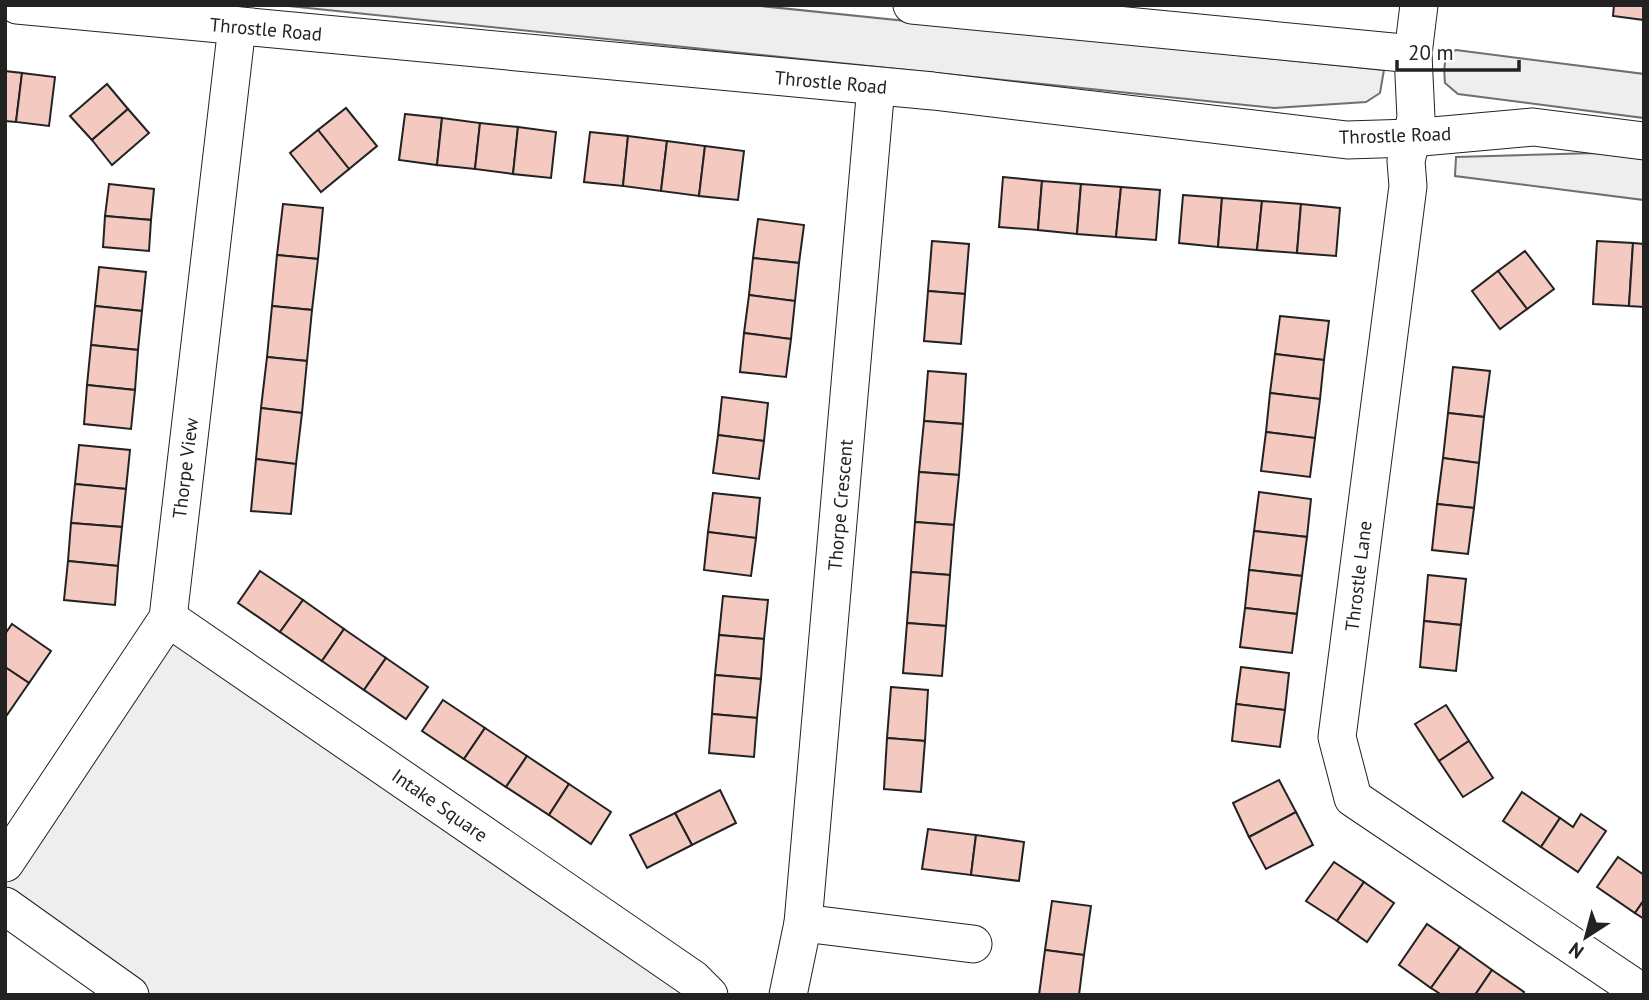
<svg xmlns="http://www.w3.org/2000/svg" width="1649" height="1000" font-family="'PT Sans',sans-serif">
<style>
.green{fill:#eee;stroke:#6f6f6f;stroke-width:2}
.building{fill:#f3c9c0;stroke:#222;stroke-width:2}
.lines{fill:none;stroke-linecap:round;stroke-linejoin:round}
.minor-casing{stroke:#222;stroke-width:39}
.minor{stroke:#fff;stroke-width:37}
.labels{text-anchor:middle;stroke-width:5;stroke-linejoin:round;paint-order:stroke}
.street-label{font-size:19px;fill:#222;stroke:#fff}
</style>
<rect width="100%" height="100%" fill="#fff"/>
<g class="green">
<path d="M279,5H751L1384,70L1380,93L1366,102L1274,108Z"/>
<path d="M1456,50L1644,74V118L1458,94L1445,83C1444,70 1442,55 1456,50Z"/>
<path d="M1596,153L1644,159V200L1455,176L1456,157Z"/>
<path d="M168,618L709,995H130L5,906V863Z"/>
</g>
<g class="building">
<path d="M1614,5H1644V20L1613,16Z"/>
<path d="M5,71L22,73L16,122L5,121Z"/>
<path d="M22,73L55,77L49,126L16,122Z"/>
<path d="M107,84L128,109L92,140L70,116Z"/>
<path d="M346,108L377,146L349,169L318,130Z"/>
<path d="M128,109L149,133L112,165L92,140Z"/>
<path d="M405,114L442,118L437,165L399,160Z"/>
<path d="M442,118L480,123L475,169L437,165Z"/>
<path d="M480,123L518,127L513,174L475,169Z"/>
<path d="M518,127L556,132L551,178L513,174Z"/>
<path d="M318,130L349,169L321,192L290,153Z"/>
<path d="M590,132L628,136L623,186L584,182Z"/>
<path d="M628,136L667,141L661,191L623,186Z"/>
<path d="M667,141L705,146L699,196L661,191Z"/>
<path d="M705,146L744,151L738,200L699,196Z"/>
<path d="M1003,177L1042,181L1038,230L999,227Z"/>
<path d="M1042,181L1081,184L1077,234L1038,230Z"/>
<path d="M109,184L154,189L151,220L105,216Z"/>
<path d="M1081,184L1121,187L1116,237L1077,234Z"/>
<path d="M1121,187L1160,190L1156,240L1116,237Z"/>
<path d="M1183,195L1222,198L1218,247L1179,243Z"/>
<path d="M1222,198L1262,201L1257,250L1218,247Z"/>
<path d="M1262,201L1301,204L1297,253L1257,250Z"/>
<path d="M283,204L323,208L318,259L277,255Z"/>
<path d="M1301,204L1340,208L1336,256L1297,253Z"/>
<path d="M105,216L151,220L149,251L103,247Z"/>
<path d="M758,219L804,225L799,263L753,258Z"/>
<path d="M932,241L969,244L965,294L928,291Z"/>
<path d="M1597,241L1633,243L1629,306L1593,304Z"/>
<path d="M1633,243L1644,244V307L1629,306Z"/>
<path d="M1525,251L1554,289L1527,309L1498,271Z"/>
<path d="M277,255L318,259L312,310L272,306Z"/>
<path d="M753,258L799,263L795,301L749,295Z"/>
<path d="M99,267L146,272L142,311L95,306Z"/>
<path d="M1498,271L1527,309L1500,329L1472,291Z"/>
<path d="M928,291L965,294L961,344L924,341Z"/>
<path d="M749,295L795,301L791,339L744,333Z"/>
<path d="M95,306L142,311L138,350L91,345Z"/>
<path d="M272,306L312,310L307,361L267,357Z"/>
<path d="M1280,316L1329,321L1324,360L1275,354Z"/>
<path d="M744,333L791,339L786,377L740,372Z"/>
<path d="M91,345L138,350L135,390L87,385Z"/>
<path d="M1275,354L1324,360L1320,399L1270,393Z"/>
<path d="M267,357L307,361L302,413L261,408Z"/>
<path d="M1453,367L1490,371L1484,417L1448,413Z"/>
<path d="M928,371L966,374L963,424L924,421Z"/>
<path d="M87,385L135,390L131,429L84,424Z"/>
<path d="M1270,393L1320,399L1315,438L1266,432Z"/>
<path d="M722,397L768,403L764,441L718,435Z"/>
<path d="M261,408L302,413L296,464L256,459Z"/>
<path d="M1448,413L1484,417L1479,463L1443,458Z"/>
<path d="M924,421L963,424L959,475L919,472Z"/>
<path d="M1266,432L1315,438L1310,477L1261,471Z"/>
<path d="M718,435L764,441L759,479L713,473Z"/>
<path d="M79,445L130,450L126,489L75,484Z"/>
<path d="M1443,458L1479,463L1474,508L1437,504Z"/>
<path d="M256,459L296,464L291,514L251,511Z"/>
<path d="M919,472L959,475L954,525L915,522Z"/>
<path d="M75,484L126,489L122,527L71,523Z"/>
<path d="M1259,492L1311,499L1307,537L1254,531Z"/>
<path d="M713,493L760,498L756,538L708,532Z"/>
<path d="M1437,504L1474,508L1468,554L1432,550Z"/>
<path d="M915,522L954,525L950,575L911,572Z"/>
<path d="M71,523L122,527L118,566L68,561Z"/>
<path d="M1254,531L1307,537L1302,576L1249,570Z"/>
<path d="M708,532L756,538L751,576L704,570Z"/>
<path d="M68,561L118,566L115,605L64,600Z"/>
<path d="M1249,570L1302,576L1297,614L1245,608Z"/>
<path d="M260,571L303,600L280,632L238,603Z"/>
<path d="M911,572L950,575L946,626L907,623Z"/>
<path d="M1428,575L1466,579L1461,625L1424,621Z"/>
<path d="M723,596L768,600L764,639L719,635Z"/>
<path d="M303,600L344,629L322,661L280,632Z"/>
<path d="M1245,608L1297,614L1292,653L1240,647Z"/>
<path d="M1424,621L1461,625L1456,671L1420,667Z"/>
<path d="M907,623L946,626L942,676L903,673Z"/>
<path d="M12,624L51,651L29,683L5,667V634Z"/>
<path d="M344,629L386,658L364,690L322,661Z"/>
<path d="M719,635L764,639L761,679L715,675Z"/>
<path d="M386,658L428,687L406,719L364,690Z"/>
<path d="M5,667L29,683L7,715L5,714Z"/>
<path d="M1241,667L1289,673L1285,710L1236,704Z"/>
<path d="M715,675L761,679L757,718L712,714Z"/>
<path d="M891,687L928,690L925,741L887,738Z"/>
<path d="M443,700L485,728L464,759L422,731Z"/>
<path d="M1236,704L1285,710L1280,747L1232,741Z"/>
<path d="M1446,705L1469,741L1439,761L1415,724Z"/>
<path d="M712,714L757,718L754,757L709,753Z"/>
<path d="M485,728L527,756L506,787L464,759Z"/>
<path d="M887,738L925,741L921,792L884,789Z"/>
<path d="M1469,741L1493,778L1463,797L1439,761Z"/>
<path d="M527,756L569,784L549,815L506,787Z"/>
<path d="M1279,780L1296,812L1249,837L1233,803Z"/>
<path d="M569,784L611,812L591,844L549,815Z"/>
<path d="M720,790L736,823L692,845L675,813Z"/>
<path d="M1522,792L1560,818L1541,847L1503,821Z"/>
<path d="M1296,812L1313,845L1266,869L1249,837Z"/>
<path d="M675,813L692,845L647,868L630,835Z"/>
<path d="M1581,814L1606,831L1578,872L1541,847L1560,818L1573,827Z"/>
<path d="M928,829L976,835L971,875L922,869Z"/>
<path d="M976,835L1024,842L1019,881L971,875Z"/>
<path d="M1618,857L1644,875V900L1635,913L1597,887Z"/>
<path d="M1334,862L1364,882L1337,921L1306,901Z"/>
<path d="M1364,882L1394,903L1367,942L1337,921Z"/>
<path d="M1644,900V919L1635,913Z"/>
<path d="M1052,901L1091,906L1084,955L1045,950Z"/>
<path d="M1427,924L1460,947L1431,988L1399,965Z"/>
<path d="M1460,947L1492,970L1475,995H1442L1431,988Z"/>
<path d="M1045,950L1084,955L1079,995H1039Z"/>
<path d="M1492,970L1524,992L1523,995H1475Z"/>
</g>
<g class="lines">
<defs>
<g id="minor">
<path d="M17,5L933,91L1347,140L1411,138L1533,127L1644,141"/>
<path d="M912,5L1413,54"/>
<path d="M1419,5L1413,54L1416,118L1406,161L1408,186L1337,737L1353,798L1644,994"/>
<path d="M168,618L693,979L709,995"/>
<path d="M5,863L168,618L237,26"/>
<path d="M5,906L130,995"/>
<path d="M803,923L973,944"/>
<path d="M788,995L803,923L876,86"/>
</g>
</defs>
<use href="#minor" class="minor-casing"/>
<use href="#minor" class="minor"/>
</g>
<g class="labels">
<g class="street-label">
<text transform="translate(266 29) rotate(5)" y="7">Throstle Road</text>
<text transform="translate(831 82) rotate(5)" y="7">Throstle Road</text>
<text transform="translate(1395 135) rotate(-2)" y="7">Throstle Road</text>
<text transform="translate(185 468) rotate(-83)" y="7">Thorpe View</text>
<text transform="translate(840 505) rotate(-85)" y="7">Thorpe Crescent</text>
<text transform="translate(1358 576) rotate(-83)" y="7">Throstle Lane</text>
<text transform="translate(440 805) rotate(35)" y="7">Intake Square</text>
</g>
</g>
<rect width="1649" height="1000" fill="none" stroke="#222222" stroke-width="14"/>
<g transform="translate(1586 937) rotate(216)" stroke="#ffffff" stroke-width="5" paint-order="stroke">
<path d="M0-5L12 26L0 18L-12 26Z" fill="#222222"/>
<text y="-10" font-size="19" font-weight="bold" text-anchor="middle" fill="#222222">N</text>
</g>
<path d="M1397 60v10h122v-10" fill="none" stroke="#222222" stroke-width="3.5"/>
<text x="1408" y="60" font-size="21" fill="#222222" stroke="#ffffff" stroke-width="5" paint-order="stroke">20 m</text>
</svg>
